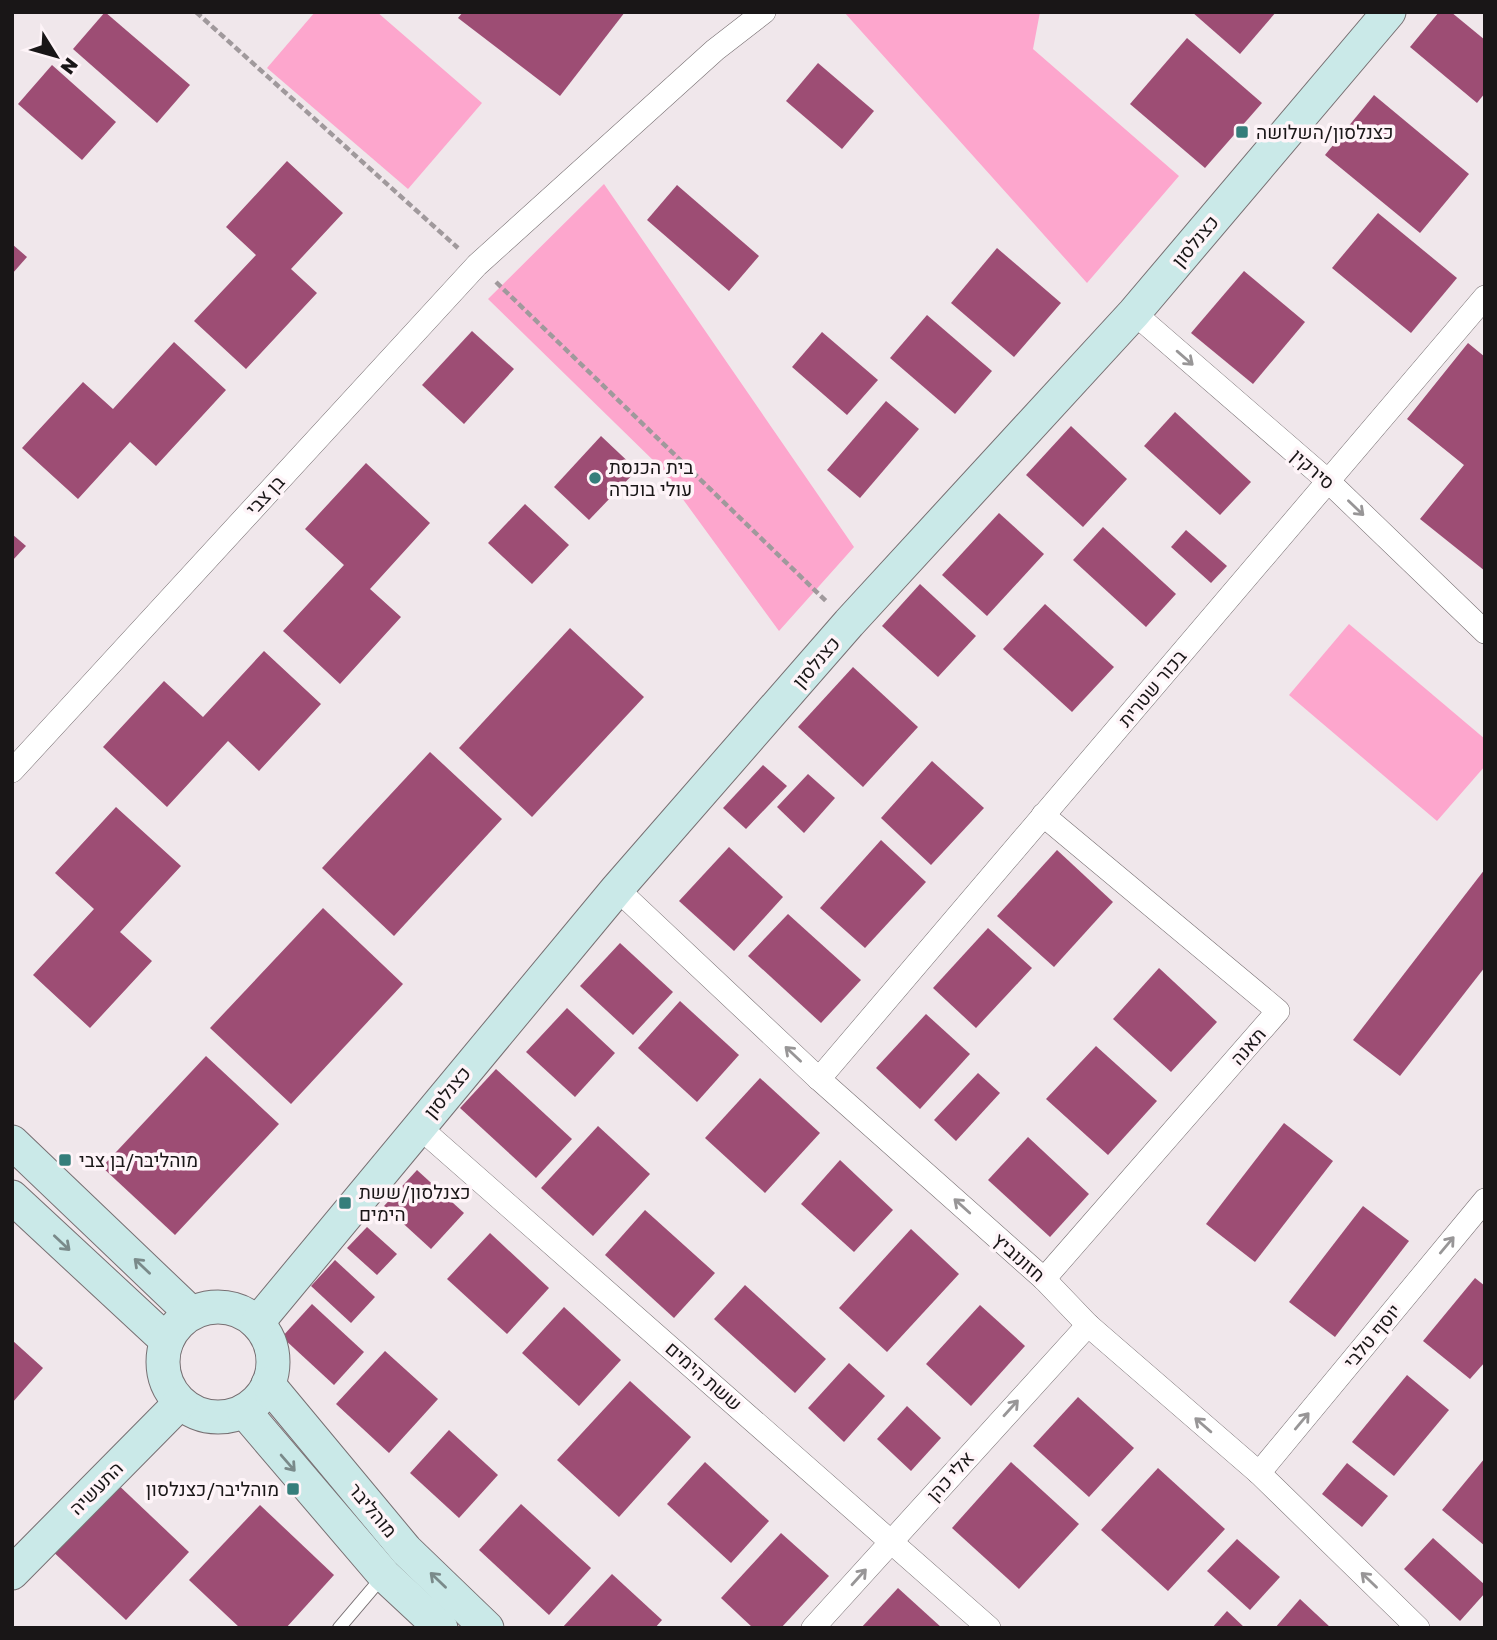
<svg xmlns="http://www.w3.org/2000/svg" width="1497" height="1640" font-family="'Golos Text',Heebo,sans-serif">
<style>
.green{fill:#fda6cd}
.building{fill:#9d4d74}
.lines{fill:none;stroke-linecap:round;stroke-linejoin:round}
.lane-casing{stroke:#776f72;stroke-width:14}
.street-casing{stroke:#776f72;stroke-width:24}
.secondary-casing{stroke:#776f72;stroke-width:35}
.path{stroke:#a0999c;stroke-width:4.5;stroke-dasharray:7 3.5;stroke-linecap:butt}
.lane{stroke:#fff;stroke-width:12}
.street{stroke:#fff;stroke-width:23}
.secondary{stroke:#cae9e8;stroke-width:33}
.oneway{stroke:#989697}
.oneway2{stroke:#7a8a8a}
.poi-dot{fill:#357e7b;stroke:#fef4f8;stroke-width:2.5}
.labels{text-anchor:middle;stroke-width:7;stroke-linejoin:round;paint-order:stroke}
.poi-label{font-size:19px;fill:#191617;stroke:#fef4f8;text-anchor:start}
.street-label{font-size:19px;fill:#191617;stroke:#fef4f8}
</style>
<rect width="100%" height="100%" fill="#f0e7eb"/>
<g class="green">
<path d="M315,12H377L482,103L408,189L267,68Z"/>
<path d="M844,12H1040L1033,49L1179,176L1087,283Z"/>
<path d="M604,184L854,547L779,631L658,465L488,299Z"/>
<path d="M1349,624L1485,739V766L1437,821L1289,695Z"/>
</g>
<g class="building">
<path d="M105,12L190,85L157,123L73,49Z"/>
<path d="M463,12H625L560,96L458,18Z"/>
<path d="M1192,12H1276L1240,54Z"/>
<path d="M1439,12H1451L1485,40V93L1477,103L1410,47Z"/>
<path d="M1187,38L1262,103L1205,168L1130,104Z"/>
<path d="M818,63L874,111L842,149L786,101Z"/>
<path d="M52,65L116,122L82,160L18,104Z"/>
<path d="M1374,95L1469,174L1420,233L1325,155Z"/>
<path d="M287,161L343,213L291,269L317,293L246,369L194,321L256,255L226,227Z"/>
<path d="M677,185L759,256L729,291L647,220Z"/>
<path d="M1378,213L1457,278L1411,333L1332,268Z"/>
<path d="M12,244L27,257L12,274Z"/>
<path d="M997,248L1061,303L1014,357L951,303Z"/>
<path d="M1244,271L1305,322L1253,384L1191,333Z"/>
<path d="M927,315L992,371L955,414L890,358Z"/>
<path d="M472,331L514,369L464,424L422,385Z"/>
<path d="M822,332L878,380L847,415L792,367Z"/>
<path d="M174,342L226,390L156,466L130,442L78,499L22,448L83,382L113,409Z"/>
<path d="M1468,343L1485,357V571L1420,519L1464,465L1407,419Z"/>
<path d="M886,401L919,429L860,498L827,470Z"/>
<path d="M1175,412L1251,482L1220,515L1144,446Z"/>
<path d="M1071,426L1127,479L1083,527L1026,475Z"/>
<path d="M601,436L637,470L589,520L554,487Z"/>
<path d="M366,463L430,523L370,589L401,617L340,684L283,631L344,565L305,529Z"/>
<path d="M525,504L569,545L532,584L488,543Z"/>
<path d="M999,513L1044,554L987,616L942,575Z"/>
<path d="M1103,527L1176,594L1146,627L1073,560Z"/>
<path d="M1186,530L1227,566L1211,583L1171,547Z"/>
<path d="M12,534L26,546L12,561Z"/>
<path d="M920,584L976,636L938,677L882,626Z"/>
<path d="M1045,604L1114,667L1072,712L1003,649Z"/>
<path d="M570,628L644,697L532,817L459,748Z"/>
<path d="M264,651L321,704L259,771L228,741L167,807L103,747L164,681L203,717Z"/>
<path d="M853,667L918,727L863,787L798,727Z"/>
<path d="M430,752L502,819L394,936L322,868Z"/>
<path d="M932,761L984,808L931,865L881,818Z"/>
<path d="M763,765L787,786L746,829L723,808Z"/>
<path d="M808,774L835,798L804,833L777,807Z"/>
<path d="M116,807L181,866L120,932L152,961L90,1028L33,975L94,909L55,873Z"/>
<path d="M881,840L926,882L865,948L820,908Z"/>
<path d="M729,847L783,897L734,951L679,901Z"/>
<path d="M1057,850L1113,902L1054,967L997,916Z"/>
<path d="M1485,869V967L1400,1076L1353,1040Z"/>
<path d="M323,908L403,984L291,1104L210,1028Z"/>
<path d="M788,914L861,980L821,1023L748,956Z"/>
<path d="M988,928L1032,968L976,1028L933,988Z"/>
<path d="M620,943L673,992L633,1035L580,986Z"/>
<path d="M1159,968L1217,1022L1171,1072L1113,1019Z"/>
<path d="M680,1001L739,1055L697,1102L638,1048Z"/>
<path d="M567,1008L615,1053L575,1097L526,1052Z"/>
<path d="M926,1014L970,1054L920,1109L876,1068Z"/>
<path d="M1096,1046L1157,1101L1108,1155L1046,1099Z"/>
<path d="M206,1056L279,1124L175,1235L102,1167Z"/>
<path d="M496,1069L572,1139L536,1178L460,1108Z"/>
<path d="M978,1073L1000,1093L956,1141L934,1120Z"/>
<path d="M760,1078L820,1133L765,1193L705,1138Z"/>
<path d="M1284,1123L1333,1161L1255,1262L1206,1224Z"/>
<path d="M598,1126L650,1174L593,1236L541,1188Z"/>
<path d="M1028,1137L1089,1194L1050,1237L988,1180Z"/>
<path d="M840,1160L893,1210L854,1252L801,1204Z"/>
<path d="M417,1170L464,1213L431,1249L384,1206Z"/>
<path d="M1363,1206L1409,1241L1335,1337L1289,1302Z"/>
<path d="M645,1210L715,1273L674,1318L605,1255Z"/>
<path d="M367,1227L397,1254L377,1275L347,1248Z"/>
<path d="M911,1229L959,1274L887,1352L839,1308Z"/>
<path d="M490,1233L549,1288L507,1334L447,1279Z"/>
<path d="M335,1260L375,1297L351,1323L311,1286Z"/>
<path d="M1475,1278L1485,1286V1362L1470,1379L1423,1341Z"/>
<path d="M745,1285L826,1359L795,1393L714,1319Z"/>
<path d="M312,1304L364,1352L334,1385L282,1337Z"/>
<path d="M980,1305L1025,1346L971,1406L926,1364Z"/>
<path d="M564,1307L621,1360L579,1406L522,1353Z"/>
<path d="M12,1340L43,1368L12,1403Z"/>
<path d="M385,1351L438,1399L389,1453L336,1404Z"/>
<path d="M849,1363L885,1396L844,1442L808,1408Z"/>
<path d="M1407,1375L1449,1410L1394,1476L1352,1442Z"/>
<path d="M630,1381L691,1437L619,1517L557,1460Z"/>
<path d="M1078,1397L1134,1448L1089,1497L1033,1446Z"/>
<path d="M907,1406L941,1438L911,1471L877,1439Z"/>
<path d="M449,1430L498,1475L459,1518L410,1473Z"/>
<path d="M1485,1458V1546L1442,1510Z"/>
<path d="M705,1462L769,1521L731,1563L667,1504Z"/>
<path d="M1011,1462L1079,1524L1019,1589L952,1528Z"/>
<path d="M1347,1463L1388,1496L1362,1527L1322,1494Z"/>
<path d="M1158,1468L1225,1529L1168,1591L1101,1530Z"/>
<path d="M112,1479L189,1552L126,1620L48,1547Z"/>
<path d="M521,1504L591,1568L549,1615L479,1550Z"/>
<path d="M260,1505L334,1575L286,1628H240L189,1580Z"/>
<path d="M781,1533L829,1576L781,1628H753L721,1598Z"/>
<path d="M1433,1538L1485,1585V1593L1460,1621L1404,1569Z"/>
<path d="M1237,1539L1280,1577L1250,1610L1207,1571Z"/>
<path d="M612,1574L662,1620L655,1628H562Z"/>
<path d="M898,1588L942,1628H861Z"/>
<path d="M1300,1599L1331,1628H1275Z"/>
<path d="M1227,1611L1245,1628H1212Z"/>
</g>
<g class="lines">
<defs>
<path id="lane" d="M339,1628L384,1575"/>
<g id="street">
<path d="M1134,313L1328,481L1485,632"/>
<path d="M12,771L477,265L715,50L764,12"/>
<path d="M1043,815L1278,1011L1044,1279"/>
<path d="M617,889L819,1079L1044,1279L1088,1325L1259,1473L1418,1628"/>
<path d="M819,1079L1485,297"/>
<path d="M418,1126L989,1628"/>
<path d="M1259,1473L1485,1200"/>
<path d="M813,1628L1088,1325"/>
</g>
<g id="secondary">
<path d="M12,1142L191,1313"/>
<path d="M12,1197L167,1341"/>
<circle cx="218" cy="1362" r="55"/>
<path d="M257,1323L617,889L849,623L1134,313L1389,12"/>
<path d="M268,1384L406,1550L487,1628"/>
<path d="M244,1411L384,1575L441,1628"/>
<path d="M12,1573L180,1403"/>
</g>
</defs>
<use href="#lane" class="lane-casing"/>
<use href="#street" class="street-casing"/>
<use href="#secondary" class="secondary-casing"/>
<g class="path">
<path d="M196,12L458,248"/>
<path d="M496,282L827,602"/>
</g>
<use href="#lane" class="lane"/>
<use href="#street" class="street"/>
<use href="#secondary" class="secondary"/>
</g>
<defs><path id="oneway-shaft" d="M-6 0H5M1.5-3L5.5 0L1.5 3" fill="none" stroke-width="1.6" stroke-linecap="round" stroke-linejoin="round" transform="scale(1.75)"/></defs>
<g class="oneway">
<use href="#oneway-shaft" transform="translate(1185 358) rotate(41)"/>
<use href="#oneway-shaft" transform="translate(1356 508) rotate(44)"/>
<use href="#oneway-shaft" transform="translate(793 1054) rotate(-137)"/>
<use href="#oneway-shaft" transform="translate(962 1206) rotate(-138)"/>
<use href="#oneway-shaft" transform="translate(1447 1245) rotate(-50)"/>
<use href="#oneway-shaft" transform="translate(1011 1408) rotate(-48)"/>
<use href="#oneway-shaft" transform="translate(1302 1421) rotate(-50)"/>
<use href="#oneway-shaft" transform="translate(1203 1425) rotate(-139)"/>
<use href="#oneway-shaft" transform="translate(859 1577) rotate(-48)"/>
<use href="#oneway-shaft" transform="translate(1369 1580) rotate(-136)"/>
</g>
<g class="oneway2">
<use href="#oneway-shaft" transform="translate(62 1243) rotate(43)"/>
<use href="#oneway-shaft" transform="translate(142 1266) rotate(-136)"/>
<use href="#oneway-shaft" transform="translate(288 1463) rotate(49)"/>
<use href="#oneway-shaft" transform="translate(438 1580) rotate(-136)"/>
</g>
<g class="poi-dot">
<rect x="1235" y="125" width="14" height="14" rx="3.5"/>
<circle cx="595" cy="478" r="7"/>
<rect x="58" y="1153" width="14" height="14" rx="3.5"/>
<rect x="338" y="1196" width="14" height="14" rx="3.5"/>
<rect x="286" y="1482" width="14" height="14" rx="3.5"/>
</g>
<g class="labels">
<g class="poi-label">
<text x="1256" y="139">כצנלסון/השלושה</text>
<text x="609" y="474">בית הכנסת<tspan x="609" dy="22">עולי בוכרה</tspan></text>
<text x="79" y="1167">מוהליבר/בן צבי</text>
<text x="359" y="1199">כצנלסון/ששת<tspan x="359" dy="22">הימים</tspan></text>
<text x="279" y="1496" text-anchor="end">מוהליבר/כצנלסון</text>
</g>
<g class="street-label">
<text transform="translate(1195 241) rotate(-50)" y="7">כצנלסון</text>
<text transform="translate(1313 469) rotate(41)" y="7">סירקין</text>
<text transform="translate(265 495) rotate(-47)" y="7">בן צבי</text>
<text transform="translate(816 662) rotate(-49)" y="7">כצנלסון</text>
<text transform="translate(1152 688) rotate(-50)" y="7">בכור שטרית</text>
<text transform="translate(1248 1046) rotate(-49)" y="7">תאנה</text>
<text transform="translate(447 1092) rotate(-50)" y="7">כצנלסון</text>
<text transform="translate(1019 1257) rotate(42)" y="7">חזונוביץ</text>
<text transform="translate(1372 1336) rotate(-50)" y="7">יוסף טלבי</text>
<text transform="translate(704 1376) rotate(41)" y="7">ששת הימים</text>
<text transform="translate(950 1476) rotate(-48)" y="7">אלי כהן</text>
<text transform="translate(96 1488) rotate(-45)" y="7">התעשיה</text>
<text transform="translate(373 1510) rotate(50)" y="7">מוהליבר</text>
</g>
</g>
<rect width="1497" height="1640" fill="none" stroke="#191617" stroke-width="28"/>
<g transform="translate(56 56) rotate(127)" stroke="#fef4f8" stroke-width="5" paint-order="stroke">
<path d="M0-5L12 26L0 18L-12 26Z" fill="#191617"/>
<text y="-10" font-size="19" font-weight="bold" text-anchor="middle" fill="#191617">N</text>
</g>
</svg>
